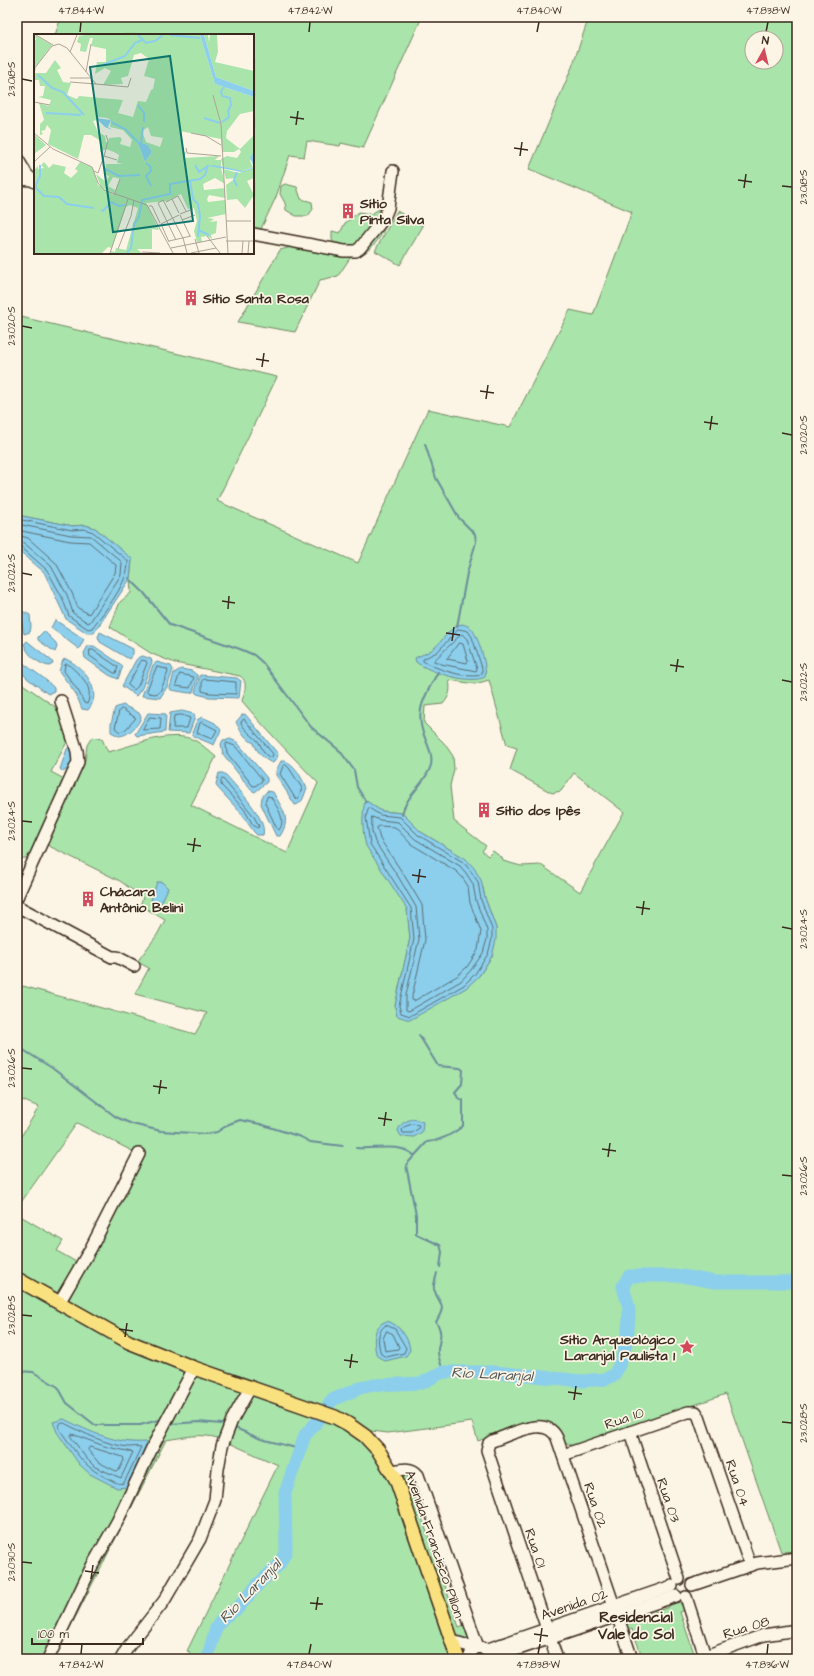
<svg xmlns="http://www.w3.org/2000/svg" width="814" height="1676" font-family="'Architects Daughter',sans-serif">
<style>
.green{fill:#a9e4aa;stroke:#728764;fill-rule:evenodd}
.water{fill:#8bcfed;stroke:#6b8d9a}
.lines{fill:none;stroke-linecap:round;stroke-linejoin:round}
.shore{stroke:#5b6c71;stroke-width:1}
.stream{stroke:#6b8d9a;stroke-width:2}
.river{stroke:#8bcfed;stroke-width:13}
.minor-casing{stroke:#3b2a1e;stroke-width:14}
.major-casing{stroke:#3b2a1e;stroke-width:16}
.minor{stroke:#fcf5e5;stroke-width:11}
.major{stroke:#fae180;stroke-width:13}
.ticks{fill:none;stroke:#3b2a1e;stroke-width:1.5}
.labels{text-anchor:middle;stroke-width:3.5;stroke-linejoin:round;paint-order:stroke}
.poi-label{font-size:14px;font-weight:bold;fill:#3b2a1e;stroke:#fcf5e5;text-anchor:start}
.street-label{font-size:14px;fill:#3b2a1e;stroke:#fcf5e5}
.water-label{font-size:15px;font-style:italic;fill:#4f5352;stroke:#fcf5e5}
.neighbourhood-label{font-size:15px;font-weight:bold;fill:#3b2a1e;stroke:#fcf5e5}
.inset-river{fill:none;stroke:#8bcfed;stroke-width:2}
.inset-road{fill:none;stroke:#afa495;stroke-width:1}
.view{fill:#0f766e;fill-opacity:0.15;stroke:#0f766e;stroke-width:2}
.inset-edge{fill:none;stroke:#3b2a1e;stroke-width:2}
.neatline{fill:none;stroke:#3b2a1e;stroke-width:1.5}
.ticks-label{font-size:10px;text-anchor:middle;fill:#3b2a1e}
</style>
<rect width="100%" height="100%" fill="#fcf5e5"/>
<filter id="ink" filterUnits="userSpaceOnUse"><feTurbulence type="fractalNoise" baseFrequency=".025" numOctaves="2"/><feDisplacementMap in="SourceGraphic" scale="8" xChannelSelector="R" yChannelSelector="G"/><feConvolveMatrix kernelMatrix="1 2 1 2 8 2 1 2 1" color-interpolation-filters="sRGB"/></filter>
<g filter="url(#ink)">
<g class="green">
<path d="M61,17H422L363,148L341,143L340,146L307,141L304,157L290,155L276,197L260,231L253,229V35H55Z"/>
<path d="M589,17H797V1551L781,1552L726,1394L574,1446L564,1443C560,1436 557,1427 550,1423C536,1415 493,1436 478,1441L472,1422L388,1433L371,1431L363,1440L374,1453L387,1474L450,1659H186L190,1652L187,1651L278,1465L218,1438C199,1433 186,1437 166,1440L54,1659H17V1286L62,1313L142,1156L77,1123L17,1208V1143L39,1107L17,1098V994L23,986L195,1034L207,1013L135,994L149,968L137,962L157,935L165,920L140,905L143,898L120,881L45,844L85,760L87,745L92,737L102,739L108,752C132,746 173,728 196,741C203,745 210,752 216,757L191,805L287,853L318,783C292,756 266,730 242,701C244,693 249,682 240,676L175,663L152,654L110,627L120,602L131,593L130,579L132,560L95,528L85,525L73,526L17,515V316L277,377L217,501L358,563L428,409L510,427L570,310L593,315L632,212L529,169L572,67ZM752,38H776V62H752ZM449,680L475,684L489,680L507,745L517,748L510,770L552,793L561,791L574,773L624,812L580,892L541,865L521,866L503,861L502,858L493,851L488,856L482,851L486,846L454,821L450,786L454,769L453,756L444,743L424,723L425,706L443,704C450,696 451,690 449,680ZM366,801L381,811L402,813L421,832L466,859L483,888L485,898L496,928L492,956L479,976L395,1006L410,938L407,908L392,883Z"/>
<path d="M285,184L297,187L301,199L312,202L313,209L308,216H296L286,210L285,203L280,194L281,186Z"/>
<path d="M381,208L391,210C387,230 372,256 350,258L338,276L320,280L295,332L238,322L280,250L291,247L335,255L336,245L332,240V231L340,233L345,223L359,212L371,214Z"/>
<path d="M397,211L423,226L400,265L375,251Z"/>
<path d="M17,680L54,706L60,715L68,740L51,772L68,781L32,858L17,860Z"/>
<path d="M17,1214L63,1241L57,1251L78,1263L62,1291L58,1293L17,1272Z"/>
<path d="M407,1473L413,1475L416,1483L411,1485L459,1627L464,1625L473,1653L477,1651L485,1655V1659H463L402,1479Z"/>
<path d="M674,1601C680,1602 683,1605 685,1610L680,1612L695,1656L700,1655L702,1659H643L632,1629L627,1630V1619L636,1613L638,1618L669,1607L668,1602Z"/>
</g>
<g class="water">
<path d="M17,515L73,526L85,525L95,528L132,559L130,579L94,633H87L66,619L44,572L17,549Z"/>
<path d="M22,611L30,615L31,627L30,632L24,634L20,613Z"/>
<path d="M55,620L84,639L79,649L51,628Z"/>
<path d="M462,624C465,625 469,626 471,628C478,635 488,668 485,677C470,685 429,672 416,662L415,658C421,655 428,653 433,649C443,642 449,626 462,624Z"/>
<path d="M44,631L56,643L57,647L55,652L38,640V637Z"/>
<path d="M100,632L133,649V654L129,659L100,642L98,637Z"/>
<path d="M27,641L52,661L53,664L49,666C38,664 27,654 24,644Z"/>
<path d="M88,646H94L123,666L118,679L109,675L85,658L84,653Z"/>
<path d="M143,656L151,659L152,662L142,688L136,696L122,686L136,660L139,657Z"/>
<path d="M17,657C28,669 44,676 54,688V691L48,694L28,679L17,668Z"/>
<path d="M66,659C84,667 104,692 88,710L82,709L76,694L59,671L63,660Z"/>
<path d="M157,662L171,666L173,670L167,687L160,698L142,696L153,665Z"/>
<path d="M181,669L192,671L198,676L193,692L189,693L171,690L170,688L174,673Z"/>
<path d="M200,675L237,678L241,681L239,698L209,697L197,694L195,692Z"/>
<path d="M123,705L139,713L141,717C139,725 128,736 119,736L111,732V724L115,708Z"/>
<path d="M182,711L194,714L195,717L189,733L168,732L170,713Z"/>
<path d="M148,713L166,714L165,732L137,736L135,734Z"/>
<path d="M245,714L278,754L277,758L273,763C265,761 256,751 254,743C246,740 240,730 236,722L242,715Z"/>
<path d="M202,717L215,723L221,730L214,745L193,736L192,733L197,720Z"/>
<path d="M230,739L237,742L267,778V782L255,792L251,790L223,754L221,744L223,740Z"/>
<path d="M69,747C76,755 72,767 63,772L60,769L67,749Z"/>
<path d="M281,761C294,760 301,778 307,788C304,795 303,804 295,805L276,775V771Z"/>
<path d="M219,773H223L227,776C237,788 268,819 263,835H257L254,832L240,812L217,787L216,784Z"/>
<path d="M267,791L273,792C282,809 292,818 280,836H276L261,804L262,797Z"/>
<path d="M365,800L381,811L402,813L421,832L466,859L474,868L481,880L485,898L496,928V940L492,956L479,976L466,988L410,1020L397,1016L395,1006L410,938L407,909L366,846C362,829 362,817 365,800Z"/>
<path d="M157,882H162L168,888L160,906L155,905L151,900Z"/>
<path d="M413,1119L423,1122L422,1132L414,1137L401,1136L398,1131C400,1123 406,1121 413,1119Z"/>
<path d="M387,1321C398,1324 409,1337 410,1350L406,1356L385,1361L377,1356C373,1344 372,1325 387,1321Z"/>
<path d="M64,1419C90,1432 116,1444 145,1442L147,1446L127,1487L117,1488L90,1474L79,1464L57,1432L53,1422Z"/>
</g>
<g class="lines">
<g class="shore">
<path d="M17,519L72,530L84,529L93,532L128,561C129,582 105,611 92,628L88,629L69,616L62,597L47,570L21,547L17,546"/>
<path d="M17,524L71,535L91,536L122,562L121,575L90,622L88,623L73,613L67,595L51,566L24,543L17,541"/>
<path d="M17,530L70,541L89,542L116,565L115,573L89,614L78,608L72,593L56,563L28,538L17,535"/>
<path d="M459,629L468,631L472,637L482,668V674C472,681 433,668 423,661V659L437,652Z"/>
<path d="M462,634L467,639L477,669L476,671L441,664L434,661Z"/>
<path d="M459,643L463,644L468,661L467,663L447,659Z"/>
<path d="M90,650H93L118,667L116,673H114L90,656Z"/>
<path d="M142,660L146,661L147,663L138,686L134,690L128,685Z"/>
<path d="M68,664C80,675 95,686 87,704L84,703L79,692L64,671L65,665Z"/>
<path d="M157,667L167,669L168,672L160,692L155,694L149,693L147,691Z"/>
<path d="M180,674L194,677L190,688L176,686Z"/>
<path d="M204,679L236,682V694L209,693L202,691V681Z"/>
<path d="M122,709L136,718L125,730L120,732L115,728L119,711Z"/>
<path d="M182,715L190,718L187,728H173L174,716Z"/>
<path d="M150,717L161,718L160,729L143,730Z"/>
<path d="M244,719L273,754L272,758C262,756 262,744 256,739C250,734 245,730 241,723Z"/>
<path d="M202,722L217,730L212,739L197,733L200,723Z"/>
<path d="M227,743L235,746L262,779V781L255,786H253L227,753L226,745Z"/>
<path d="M286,765L289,768L302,788L298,799L295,798L280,774L283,766Z"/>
<path d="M223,779L253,815L259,826L258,828L253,825L244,809L221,785V780Z"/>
<path d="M268,796L271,797C276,806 287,819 279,830L277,829L265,803Z"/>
<path d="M369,808L380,815L400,817L418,835L463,862L470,870L478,882L481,900L492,929V939L488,954L475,974L464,985L410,1016L401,1013L399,1006L414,939L411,908L370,844L366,817Z"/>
<path d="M372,817L380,820L398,822L415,839L460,866L466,873L473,884L476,901L487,930V939L483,953L471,970L461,981L409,1011L406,1010V995L419,939L416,907L399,878L375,842L372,832Z"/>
<path d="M380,826L395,827L411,844L456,871L462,877L468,886L470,903L481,931L478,950L467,967L457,976L414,1001L412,1000V996L425,940L422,905L404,875L380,839L377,828Z"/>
<path d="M413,1124L419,1125L418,1129L412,1133H403L402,1130L404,1127Z"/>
<path d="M386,1325L395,1329L406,1348L404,1353L386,1357L381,1354C378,1344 376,1331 386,1325Z"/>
<path d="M387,1331L393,1334L399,1347L398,1349L385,1351L383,1339Z"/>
<path d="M64,1423C84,1433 106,1445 129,1447C133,1447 137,1446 141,1447L124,1483C118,1485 113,1481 107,1478C82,1466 76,1452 60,1430L59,1425Z"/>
<path d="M72,1434L107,1447L133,1452L121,1478L95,1467L86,1458L71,1437Z"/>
<path d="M90,1447L123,1457L124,1460L119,1470L116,1471L98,1462L88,1450Z"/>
</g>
<g class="stream">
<path d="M425,444L436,478L459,518L475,534L476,542L467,573L457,627"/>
<path d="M129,578L144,593L170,625L240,649L254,655L263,663L311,727L340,751L354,770L357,787L366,802"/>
<path d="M402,815C405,796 426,784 431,765C433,755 428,746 425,738C413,710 426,695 438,672"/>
<path d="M419,1035L438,1066L460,1068L463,1070L462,1084L455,1092L458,1098L463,1100V1126C453,1134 440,1141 427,1142L406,1165L416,1215V1234L440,1245L442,1252L440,1267"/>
<path d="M17,1046L52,1068L116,1117L132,1124L161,1131L206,1134L217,1132L229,1124L240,1120L260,1124L301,1137L310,1142L343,1146"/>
<path d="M356,1148C376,1150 398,1142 414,1155"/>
<path d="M437,1273C436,1278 433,1284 434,1289C439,1306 448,1302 436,1322C443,1332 440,1338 438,1349C437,1356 442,1365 443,1372"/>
<path d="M17,1371L33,1372L58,1387L67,1403L95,1425H140L159,1420"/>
<path d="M170,1424L198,1422L222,1424"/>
<path d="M233,1427L261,1439L300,1449"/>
</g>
<path class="river" d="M207,1659L216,1628L223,1618L238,1608L259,1583L279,1565L286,1551L285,1493L305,1435L317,1422L332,1400L360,1388L374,1385L422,1383L443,1372H495L581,1381L606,1379L614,1375C625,1357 629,1332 629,1311C629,1302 624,1294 623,1286L629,1276H682L715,1282H797"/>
<defs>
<g id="minor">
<path d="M17,158L27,175L35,182"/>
<path d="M17,179L32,180"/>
<path d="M253,234L344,251H356L360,248L384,218L388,208L393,171"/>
<path d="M17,897L78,762L77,751L61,701"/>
<path d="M17,906L112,957H117L134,966"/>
<path d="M59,1303L91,1248L139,1154"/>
<path d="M630,1432L679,1579"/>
<path d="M563,1455L688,1412H696L699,1417L750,1565"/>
<path d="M393,1471C402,1469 412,1467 418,1475L478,1647"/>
<path d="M692,1585L757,1563L797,1558"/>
<path d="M686,1597L706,1659"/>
<path d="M452,1641L476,1648"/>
<path d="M485,1650L672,1586"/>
<path d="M705,1656L764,1635L797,1630"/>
<path d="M48,1659L92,1566L117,1522L152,1448L194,1368"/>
<path d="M121,1659L128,1647L164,1601L200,1539L215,1500L218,1469L222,1446L232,1420L250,1388"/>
<path d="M469,1659L472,1650L478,1647L483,1648"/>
<path d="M489,1659L676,1596"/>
<path d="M557,1659L487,1450L489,1443L492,1441C511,1435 546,1414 557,1438L632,1659"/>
</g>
<path id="major" d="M17,1279L129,1342L194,1368L335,1417L348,1424L365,1436L378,1450L396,1479L458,1659"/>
</defs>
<use href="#minor" class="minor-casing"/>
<use href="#major" class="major-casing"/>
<use href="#minor" class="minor"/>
<use href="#major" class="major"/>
</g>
</g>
<path class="ticks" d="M80,32L81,22M309,32L310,22M537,32L539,22M766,32L768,22M22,79L32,81M290,117L304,119M296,125L298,111M514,148L528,150M520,156L522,142M738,180L752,182M782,186L792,187M744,188L746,174M22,326L32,328M256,359L269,361M262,367L264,353M480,391L494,393M486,399L488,385M704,422L718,424M710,430L712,416M782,433L792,435M22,573L32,575M222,601L235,603M228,609L229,596M446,633L460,635M452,641L454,627M670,665L684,667M676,672L678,659M782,680L792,682M22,821L32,822M187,844L201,846M193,852L195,838M412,875L426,877M418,883L420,869M636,907L650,909M642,915L644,901M782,927L792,929M22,1068L32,1069M153,1086L167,1088M159,1094L161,1080M378,1118L392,1120M384,1126L386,1112M602,1149L616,1151M608,1157L610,1143M782,1175L792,1176M22,1315L32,1316M119,1329L133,1331M125,1337L127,1323M344,1360L358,1362M350,1368L352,1354M568,1392L582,1394M574,1400L576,1386M782,1422L792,1423M22,1562L32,1563M85,1571L99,1573M91,1579L93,1565M310,1603L323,1604M316,1610L318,1597M534,1634L548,1636M540,1642L542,1628M81,1654L82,1644M309,1654L311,1644M538,1654L540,1644M767,1654L768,1644"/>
<defs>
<symbol id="building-bare" viewBox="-9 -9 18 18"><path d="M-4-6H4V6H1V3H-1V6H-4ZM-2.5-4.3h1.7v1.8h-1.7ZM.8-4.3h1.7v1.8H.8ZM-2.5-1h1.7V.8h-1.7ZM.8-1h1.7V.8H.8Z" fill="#d1495b" stroke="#fcf5e5" stroke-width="2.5" paint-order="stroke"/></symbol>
<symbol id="sight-bare" viewBox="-9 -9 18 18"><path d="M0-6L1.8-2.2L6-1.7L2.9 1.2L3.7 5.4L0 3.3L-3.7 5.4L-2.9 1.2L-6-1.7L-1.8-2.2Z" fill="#d1495b" stroke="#fcf5e5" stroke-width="2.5" paint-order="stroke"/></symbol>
</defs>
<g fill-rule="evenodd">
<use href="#building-bare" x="337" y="200" width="22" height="22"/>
<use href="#building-bare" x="180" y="287" width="22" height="22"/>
<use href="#building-bare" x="473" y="799" width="22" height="22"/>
<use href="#building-bare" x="77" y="888" width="22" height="22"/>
<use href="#sight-bare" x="676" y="1336" width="22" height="22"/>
</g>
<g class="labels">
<g class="poi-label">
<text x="360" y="208">Sítio<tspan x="360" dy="16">Pinta Silva</tspan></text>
<text x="203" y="303">Sítio Santa Rosa</text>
<text x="496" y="815">Sítio dos Ipês</text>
<text x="100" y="896">Chácara<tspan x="100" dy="16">Antônio Belini</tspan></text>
<text x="675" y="1344" text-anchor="end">Sítio Arqueológico<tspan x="675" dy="16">Laranjal Paulista 1</tspan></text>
</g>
<g class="street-label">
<text transform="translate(624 1418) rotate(-19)" y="5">Rua 10</text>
<text transform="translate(738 1483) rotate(71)" y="5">Rua 04</text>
<text transform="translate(669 1500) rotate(71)" y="5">Rua 03</text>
<text transform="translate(596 1505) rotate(71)" y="5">Rua 02</text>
<text transform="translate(435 1544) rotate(71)" y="5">Avenida Francisco Pillon</text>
<text transform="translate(536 1548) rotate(71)" y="5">Rua 01</text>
<text transform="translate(574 1604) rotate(-19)" y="5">Avenida 02</text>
<text transform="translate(746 1627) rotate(-17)" y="5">Rua 08</text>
</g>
<g class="water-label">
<text transform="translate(492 1374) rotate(3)" y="5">Rio Laranjal</text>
<text transform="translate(250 1591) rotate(-46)" y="5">Rio Laranjal</text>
</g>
<g class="neighbourhood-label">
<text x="636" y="1622">Residencial<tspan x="636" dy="17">Vale do Sol</tspan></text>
</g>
</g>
<g transform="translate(34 34)">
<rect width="220" height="220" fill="#fcf5e5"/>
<path d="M1,1L18,11L0,35V7L2,6ZM51,1H166L181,50L220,63V77L206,80L193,97L192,104L206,115L220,101V117L216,127L219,133L206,138L189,133L187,125L193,122L203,124L207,118L205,115L200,118H188L187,105L146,97L149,117L152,119L150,124L185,122L181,126H187V133L180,131L187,134L191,150L181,144L169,150L170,156L191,154V164L175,161L173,165L174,168L191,166L192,180L173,184L180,185L176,188L183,187L182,199L177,201L178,205L173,202L167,203L168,208H163L160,197L163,187L160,174L154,175L147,160L133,167L112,169L125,196L118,195V215H103L108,219H76L77,217L81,218L82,214L92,216L104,174L96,171L92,173L78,214L74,213L68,219H0V136L4,132V135L10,134L7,131L10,128L15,134L19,130L28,132L32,133L30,139L37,144L44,137L41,135L46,128L59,134L64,151L80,161L86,145L79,143L74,152L81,156L80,159L67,153L62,140L72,148L75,142L70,140L72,130H90L83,129L85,121L80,118L72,115L66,118L67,107L57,101H50L44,125L14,110L17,96L13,91L11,96L7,97L9,100L6,101V90L10,86L5,69L15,72L17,66L4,63L9,62L11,52H6L5,46H0V36L3,33L0,39H12L21,26L27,34L23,36L29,48L37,49L33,61L43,65L45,62L89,66L84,79L99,83L104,67L112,68L117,56L119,55L121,45L110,42L115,25L107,19L100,21L94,42L87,44L89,50L69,51L77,37L71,34L61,40L63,28H72V15L57,12L59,4H56L52,18L46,17L47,10L43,8L45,2ZM62,83L73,84L77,86L76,93L89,96L98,106L96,113L86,110L88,105L86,103L75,104L74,109L72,108L71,102L64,98L59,87L63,86ZM114,93L117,102L129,104L126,113L112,108L108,97ZM103,107L114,111L118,118L111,128ZM170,1H174L175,8L176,1H183L184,18L181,28L220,37V57L182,43ZM0,100L12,111L0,120ZM220,134V144L213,147L220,161L211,174L203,165L193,166L192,151L202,144L192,145L189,135L205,139Z" fill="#a9e4aa" fill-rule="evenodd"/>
<path d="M166,1H170L182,43L220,57V63L181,50ZM62,84L77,86L74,93L78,96L71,93ZM103,107L114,111L118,118L111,128ZM220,117V134L209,138L174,132L180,131L209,137L220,133L216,124Z" fill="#8bcfed"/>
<path class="inset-river" d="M104,1L112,9L121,7L129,1M136,1L166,4M66,32L91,22L101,9L108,6M4,41L18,54L29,58L50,81M104,71L110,79V88M12,79L47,81M170,84L186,89M77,88L91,95L104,108M188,88L195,83L194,77L197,71L196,64L188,62L187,57L191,52M107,109L109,93M112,129L116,132L117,137L112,142L117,152M161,131L165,138L174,132M71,135L85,142L106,141M203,138L200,146L203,152M156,147L159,165L164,170L166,182L164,203M0,152L10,162L25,163L33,170L60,174M1,153L6,142V131M67,176L69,177L77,168L85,172L91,171M164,196L175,201M93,219L97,214L100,190L105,183L108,166L136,160V150L166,145L171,141L174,131"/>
<path class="inset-road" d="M2,1L19,11M36,18L43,1M0,35L18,12L25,10L33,14L62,50L94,53L97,44M52,38L57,10M36,44H57M36,48L62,50M179,61L187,90L194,219M0,68L16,71M0,99L19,115L58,133L64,149L70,156L113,171L139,219M157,99L172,102L187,111M152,114L153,119L187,122M70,122L83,126M0,128L16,113M60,137L64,139L70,122L74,107L72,101M80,161L86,145M138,165L145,179M132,168L144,162L152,177M115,172H118L126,189M146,180L159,175M146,181L156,202M148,186L161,181M192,187H217M127,190L135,208M127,190L145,181M173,202L186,219M161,205L165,219M142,206L124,169L129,166L149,204L153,219M135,207L157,202M192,207H220M137,214L192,203M84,215L97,182L100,166M108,218L126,219M76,219L94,165M157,219L182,214M208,219L209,207M214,219L215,207"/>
<path class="view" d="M136,22L159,187L79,198L56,33Z"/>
<rect width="220" height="220" class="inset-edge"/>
</g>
<rect width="814" height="1676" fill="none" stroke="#fcf5e5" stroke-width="44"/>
<g transform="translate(764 50) rotate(8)"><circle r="19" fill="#fcf5e5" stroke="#afa495"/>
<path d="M0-3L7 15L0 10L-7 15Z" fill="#d1495b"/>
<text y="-6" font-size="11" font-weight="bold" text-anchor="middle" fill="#3b2a1e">N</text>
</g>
<path d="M32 1638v6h111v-6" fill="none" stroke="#3b2a1e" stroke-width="2"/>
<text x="38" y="1638" font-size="12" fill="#3b2a1e" stroke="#fcf5e5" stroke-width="3" paint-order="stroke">100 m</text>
<rect x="22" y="22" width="770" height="1632" class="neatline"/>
<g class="ticks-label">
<text x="81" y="14">47.844°W</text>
<text x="310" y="14">47.842°W</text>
<text x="539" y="14">47.840°W</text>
<text x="768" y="14">47.838°W</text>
<text transform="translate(11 79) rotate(-90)" y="4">23.018°S</text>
<text transform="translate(803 187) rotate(-90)" y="4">23.018°S</text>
<text transform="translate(11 326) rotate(-90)" y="4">23.020°S</text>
<text transform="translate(803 435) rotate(-90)" y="4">23.020°S</text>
<text transform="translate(11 573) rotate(-90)" y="4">23.022°S</text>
<text transform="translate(803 682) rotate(-90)" y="4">23.022°S</text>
<text transform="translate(11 821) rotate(-90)" y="4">23.024°S</text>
<text transform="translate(803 929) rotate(-90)" y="4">23.024°S</text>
<text transform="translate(11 1068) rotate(-90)" y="4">23.026°S</text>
<text transform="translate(803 1176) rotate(-90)" y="4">23.026°S</text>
<text transform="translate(11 1315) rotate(-90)" y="4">23.028°S</text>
<text transform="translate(803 1423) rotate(-90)" y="4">23.028°S</text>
<text transform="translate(11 1562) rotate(-90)" y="4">23.030°S</text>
<text x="81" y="1668">47.842°W</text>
<text x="309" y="1668">47.840°W</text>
<text x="538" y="1668">47.838°W</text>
<text x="767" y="1668">47.836°W</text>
</g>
</svg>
